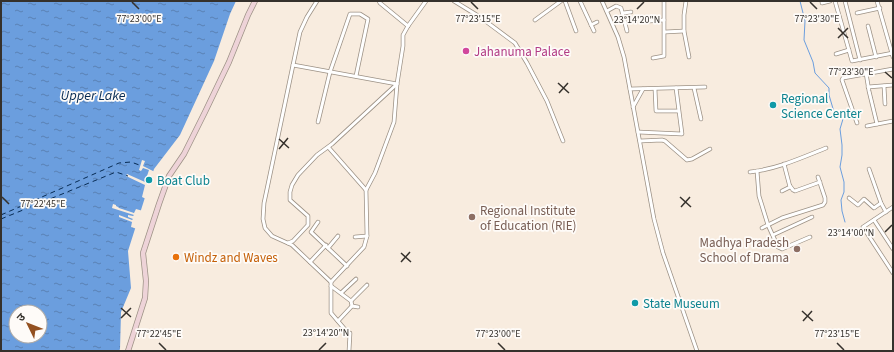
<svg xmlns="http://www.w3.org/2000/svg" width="894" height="352" font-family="'Source Sans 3','Noto Sans Devanagari',sans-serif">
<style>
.water{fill:url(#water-ripples);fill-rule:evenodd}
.pier{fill:#f8ecdf}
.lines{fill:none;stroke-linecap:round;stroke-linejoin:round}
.stream{stroke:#6b9ede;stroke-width:1}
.ferry{stroke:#072b53;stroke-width:1;stroke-dasharray:5 4;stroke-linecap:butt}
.street-casing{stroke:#9c9185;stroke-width:4.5}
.secondary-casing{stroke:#9c9185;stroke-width:6}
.street{stroke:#fff;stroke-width:3}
.secondary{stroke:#eed3d8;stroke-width:4.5}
.ticks{fill:none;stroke:#35312c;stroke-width:1.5}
.hotel-dot{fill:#d1479c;stroke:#fefbf8;stroke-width:1.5}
.culture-dot{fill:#0f9aa8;stroke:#fefbf8;stroke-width:1.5}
.education-dot{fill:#8d6e63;stroke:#fefbf8;stroke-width:1.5}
.food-dot{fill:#e8710a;stroke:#fefbf8;stroke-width:1.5}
.labels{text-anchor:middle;stroke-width:3.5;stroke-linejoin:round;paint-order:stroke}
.hotel-label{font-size:13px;fill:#b23c85;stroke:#fefbf8;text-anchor:start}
.culture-label{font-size:13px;fill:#0d838f;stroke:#fefbf8;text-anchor:start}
.education-label{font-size:13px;fill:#785e54;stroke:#fefbf8;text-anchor:start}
.food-label{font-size:13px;fill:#c56008;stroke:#fefbf8;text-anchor:start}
.water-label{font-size:14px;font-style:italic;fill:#072b53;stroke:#fefbf8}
.ticks-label{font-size:10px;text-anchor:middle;fill:#35312c;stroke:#fefbf8;stroke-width:3.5;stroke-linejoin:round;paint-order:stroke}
</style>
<defs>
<pattern id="water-ripples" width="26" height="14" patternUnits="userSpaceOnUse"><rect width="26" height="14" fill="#6b9ede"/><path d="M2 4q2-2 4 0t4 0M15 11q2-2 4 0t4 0" fill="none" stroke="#5981b4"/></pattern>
</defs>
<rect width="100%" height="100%" fill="#f8ecdf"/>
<path class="water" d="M1,1H236L230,14L214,61L180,135L154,169L128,251L131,288L121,312L120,349L119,351H1ZM16,312H40V336H16Z"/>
<g class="pier">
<path d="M142,160L145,161L143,166L155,172L146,199L142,197L145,185L126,176L127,174L145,182L149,170L143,168L141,171L139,170Z"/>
<path d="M113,204L116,205V206L118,207L119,208L134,213L136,209L143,211L137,229L131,227L132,222L119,217V215L132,220L133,219L128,217V215L133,216L134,215L112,208Z"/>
</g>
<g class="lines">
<path class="stream" d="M800,1L805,21L804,40L813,62L815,73L829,88V95L834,112L839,114L843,119L840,129L842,145V155L840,167L844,182V192L841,200L842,211L845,222"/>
<g class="ferry">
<path d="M1,215L119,163L131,162L142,166"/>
<path d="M1,219L116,172L128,176"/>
</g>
<defs>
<g id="street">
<path d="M317,1L307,17L300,32L293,65L267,189L264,203L263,219L265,228L272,236L292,245L331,282"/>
<path d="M379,1L380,3L408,26"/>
<path d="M454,1L480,17L515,43L527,63L547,101L563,141"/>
<path d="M565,1L576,31"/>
<path d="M580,1L594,31"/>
<path d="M602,1L618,37L624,57L654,219L663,253L697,351"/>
<path d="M686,1L684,15V31L689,57"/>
<path d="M822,1V3L830,1"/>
<path d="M835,1L852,61L893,53"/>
<path d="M845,1L860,60"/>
<path d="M877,1L893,57"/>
<path d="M607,11L616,6L621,8L627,31"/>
<path d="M623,13L631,12"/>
<path d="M857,13L880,8"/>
<path d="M535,20L561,1"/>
<path d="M649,21L664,20"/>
<path d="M591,25L597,22"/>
<path d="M868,26L876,57"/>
<path d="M665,32L684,31"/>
<path d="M836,54L849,50"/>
<path d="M653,58L664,56V1"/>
<path d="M293,65L397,84"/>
<path d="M866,73L869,91L877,124"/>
<path d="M884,86L885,104"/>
<path d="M868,87L893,85"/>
<path d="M694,88L701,119"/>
<path d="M630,89L705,87"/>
<path d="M655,89L656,111H678"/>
<path d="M633,107L643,89"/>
<path d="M318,122L330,72L350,14H360L368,19L356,76"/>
<path d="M857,123L842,80L843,78L893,69"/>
<path d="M867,126L893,121"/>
<path d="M638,132L682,134L676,88"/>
<path d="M640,141L662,140L665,141L687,160L692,159L710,149"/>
<path d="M329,148L366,190"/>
<path d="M869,169L881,203L886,212"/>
<path d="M757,171L759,196L768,225L778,247L782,249L810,237"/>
<path d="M750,172C777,169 801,158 826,148"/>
<path d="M790,186L793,190L795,191L820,182"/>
<path d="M782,191L790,187L784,164"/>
<path d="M849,198L858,205L864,199L874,208L881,203"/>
<path d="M893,207L863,227L893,273"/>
<path d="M874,220L893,249"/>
<path d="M318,222L311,232L347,266"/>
<path d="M762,228L782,218L823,205L825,202V198L818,177"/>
<path d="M773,235L812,217"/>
<path d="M355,237L367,236"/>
<path d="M288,243L293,241L308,225V216L290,200V192L292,185L298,175L317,155L332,144L397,84"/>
<path d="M328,248L338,236"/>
<path d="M310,262L326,245"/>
<path d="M331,286L351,301L352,306"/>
<path d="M341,293L356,279"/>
<path d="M351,301L367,285"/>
<path d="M338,321L352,306L358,307"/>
<path d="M349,351L350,333H348L331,313V282L364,247L367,236L366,190L375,173L394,122L397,84L403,46V35L408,26L426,1"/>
</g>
<path id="secondary" d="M128,351L145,298L146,281L143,253L159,204L169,176L184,154L205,112L229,62L248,15L255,1"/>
</defs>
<use href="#street" class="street-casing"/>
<use href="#secondary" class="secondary-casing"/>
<use href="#street" class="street"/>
<use href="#secondary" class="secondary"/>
</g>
<path class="ticks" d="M132,2L139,9M471,2L478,9M810,2L817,9M637,9L644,2M838,28L848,38M838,38L848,28M885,72L892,78M558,83L569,93M559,93L568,83M279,139L289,148M279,149L288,138M2,197L9,204M680,197L691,207M681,207L690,197M885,232L892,225M401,253L411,262M401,262L410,252M121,308L131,317M802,311L813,321M121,318L131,308M803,321L812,311M159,343L166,350M498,343L505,350M837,343L844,350M319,350L326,343"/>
<circle class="hotel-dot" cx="466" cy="51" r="4"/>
<g class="culture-dot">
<circle cx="773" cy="105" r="4"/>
<circle cx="149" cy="180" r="4"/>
<circle cx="635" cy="303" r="4"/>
</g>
<g class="education-dot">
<circle cx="472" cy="217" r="4"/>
<circle cx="797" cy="249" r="4"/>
</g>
<circle class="food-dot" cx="176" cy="257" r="4"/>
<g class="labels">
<g class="hotel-label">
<text x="474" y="56">Jahanuma Palace</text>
</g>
<g class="culture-label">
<text x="781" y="103">Regional<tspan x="781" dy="15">Science Center</tspan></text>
<text x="157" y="185">Boat Club</text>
<text x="643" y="308">State Museum</text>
</g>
<g class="education-label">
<text x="480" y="215">Regional Institute<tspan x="480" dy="15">of Education (RIE)</tspan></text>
<text x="789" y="247" text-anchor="end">Madhya Pradesh<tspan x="789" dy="15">School of Drama</tspan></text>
</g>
<g class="food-label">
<text x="184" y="262">Windz and Waves</text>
</g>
<g class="water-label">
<text x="93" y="100">Upper Lake</text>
</g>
</g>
<g class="ticks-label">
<text x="139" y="22">77°23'00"E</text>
<text x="478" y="22">77°23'15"E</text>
<text x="817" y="22">77°23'30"E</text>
<text x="637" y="23">23°14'20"N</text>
<text x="851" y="75">77°23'30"E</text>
<text x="43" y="207">77°22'45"E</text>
<text x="851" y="236">23°14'00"N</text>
<text x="326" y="336">23°14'20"N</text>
<text x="159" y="337">77°22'45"E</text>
<text x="498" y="337">77°23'00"E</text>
<text x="837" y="337">77°23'15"E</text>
</g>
<rect width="894" height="352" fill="none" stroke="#35312c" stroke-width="4"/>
<g transform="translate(28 324) rotate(313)"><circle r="19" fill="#fefbf8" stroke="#aeaaa6"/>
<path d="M0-3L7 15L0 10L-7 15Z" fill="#935020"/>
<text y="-6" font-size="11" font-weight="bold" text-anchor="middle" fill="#35312c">उ</text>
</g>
</svg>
